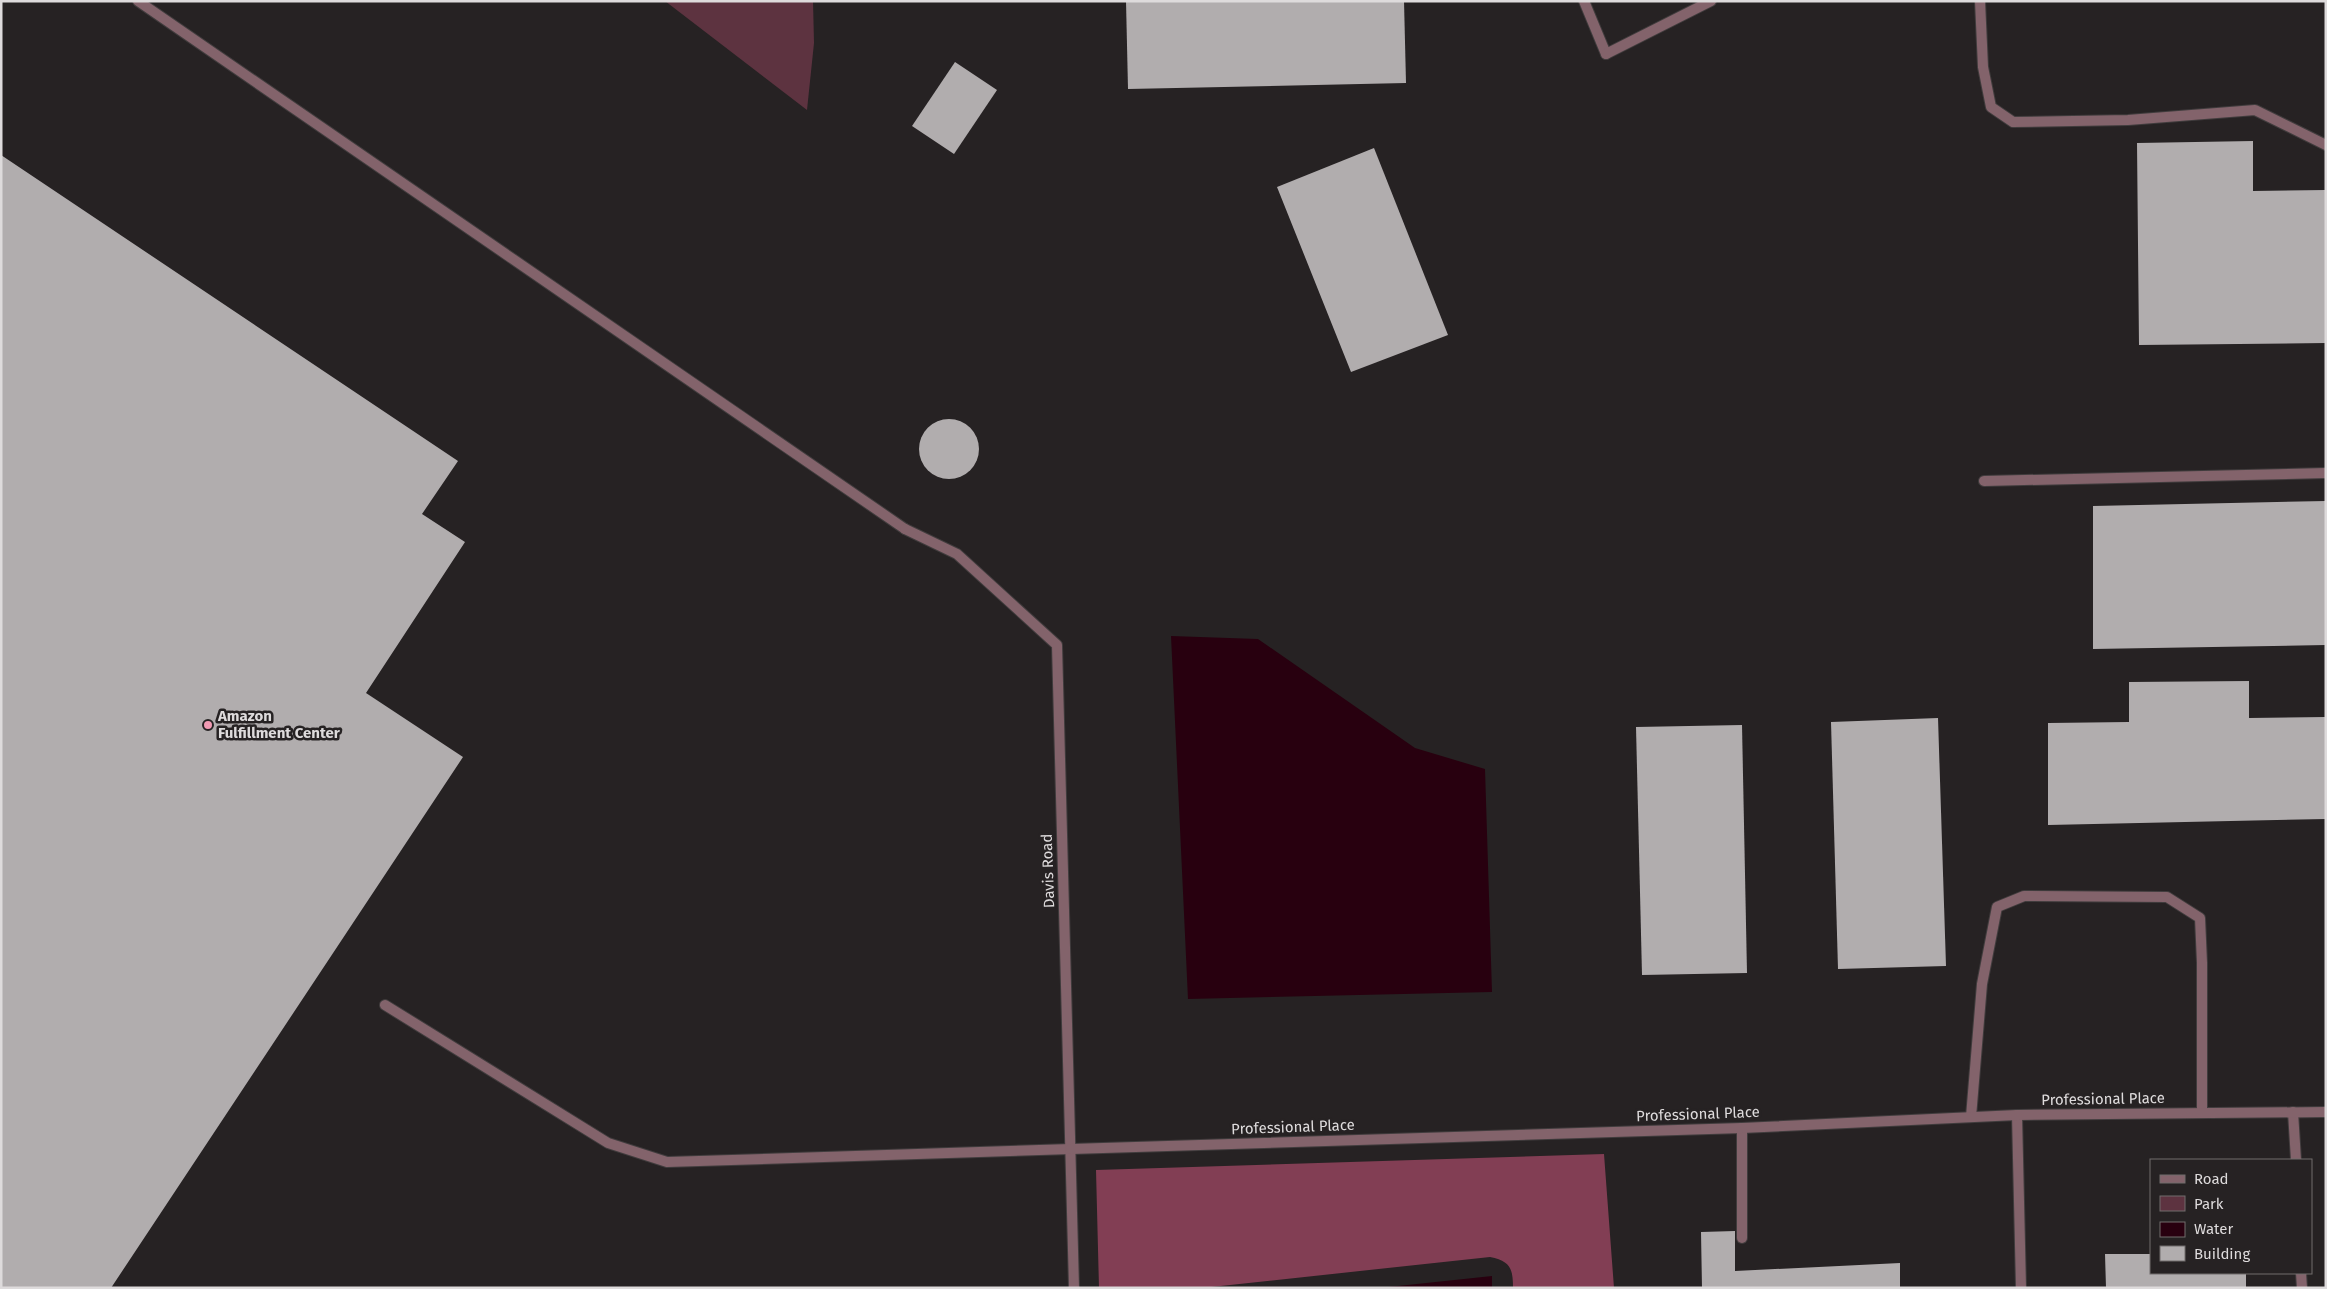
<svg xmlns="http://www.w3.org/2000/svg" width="2327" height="1289" font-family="'Fira Sans',sans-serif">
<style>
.green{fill:#5d3340}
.forest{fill:#823e54}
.water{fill:#28000f}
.building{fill:#b1adae}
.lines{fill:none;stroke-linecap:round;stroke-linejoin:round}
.service-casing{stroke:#403c3d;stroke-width:12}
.minor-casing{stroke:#403c3d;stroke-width:12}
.service{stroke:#83636b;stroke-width:10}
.minor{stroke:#83636b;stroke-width:10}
.poi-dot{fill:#f19ab3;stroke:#262223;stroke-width:2}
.labels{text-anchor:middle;stroke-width:5;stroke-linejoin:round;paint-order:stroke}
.poi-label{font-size:15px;font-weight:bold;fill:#dedbdc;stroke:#262223;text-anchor:start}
.street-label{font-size:15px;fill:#dedbdc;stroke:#262223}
</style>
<rect width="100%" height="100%" fill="#262223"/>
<path class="green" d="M665,1H813L814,43L807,110Z"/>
<path class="forest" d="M1604,1154L1614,1288H1513C1513,1268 1510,1261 1490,1257L1202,1288H1099L1096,1170Z"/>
<g class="water">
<path d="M1171,636L1258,639L1415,748L1485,769L1492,992L1188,999Z"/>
<path d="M1492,1276V1288H1379Z"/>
</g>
<g class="building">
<path d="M1126,1H1404L1406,83L1128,89Z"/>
<path d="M955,62L997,90L954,154L912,126Z"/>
<path d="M2253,141V191L2326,190V343L2139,345L2137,143Z"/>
<path d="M1374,148L1448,335L1351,372L1277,187Z"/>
<path d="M1,155L458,461L422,514L465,542L366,693L463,757L111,1288H1Z"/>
<circle cx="949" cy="449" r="30"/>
<path d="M2326,501V645L2093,649V506Z"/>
<path d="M2249,681V718L2326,717V819L2048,825V723L2129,722V682Z"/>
<path d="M1938,718L1946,966L1838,969L1831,722Z"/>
<path d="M1742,725L1747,973L1642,975L1636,727Z"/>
<path d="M1735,1231V1271L1900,1263V1288H1702L1701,1232Z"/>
<path d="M2105,1254H2151V1273H2246V1288H2106Z"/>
</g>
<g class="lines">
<defs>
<g id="service">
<path d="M138,1L905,529"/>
<path d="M1584,1L1606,54"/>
<path d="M1980,1L1983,67L1991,107L2013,122L2128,120L2255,110L2326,145"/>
<path d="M1984,481L2326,473"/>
<path d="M385,1005L608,1143L667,1162L1071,1149"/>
<path d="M2293,1112L2296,1160"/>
<path d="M2017,1115L2021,1288"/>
<path d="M1971,1117L1982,984L1997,907L2024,896L2167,897L2200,918L2202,963V1113"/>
<path d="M1742,1238V1128"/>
<path d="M2301,1273L2302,1288"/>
</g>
<g id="minor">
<path d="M1606,54L1711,1"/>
<path d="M905,529L957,554L1057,645L1074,1288"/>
<path d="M1071,1149L1742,1128L2017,1115L2326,1112"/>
</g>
</defs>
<use href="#service" class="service-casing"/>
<use href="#minor" class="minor-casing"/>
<use href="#service" class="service"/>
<use href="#minor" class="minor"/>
</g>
<circle class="poi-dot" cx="208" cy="725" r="5"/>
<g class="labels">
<g class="poi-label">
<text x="218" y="721">Amazon<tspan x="218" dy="17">Fulfillment Center</tspan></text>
</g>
<g class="street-label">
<text transform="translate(1048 871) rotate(-92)" y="5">Davis Road</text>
<text transform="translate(2103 1099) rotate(-1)" y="5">Professional Place</text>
<text transform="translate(1698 1114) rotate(-2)" y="5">Professional Place</text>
<text transform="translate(1293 1127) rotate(-2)" y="5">Professional Place</text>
</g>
</g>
<rect width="2327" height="1289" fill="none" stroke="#dedbdc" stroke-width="5"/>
<rect x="2150" y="1159" width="162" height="115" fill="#262223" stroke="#706c6d"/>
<rect x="2160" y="1175" width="25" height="8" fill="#83636b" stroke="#706c6d"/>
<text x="2194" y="1184" font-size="15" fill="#dedbdc">Road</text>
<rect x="2160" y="1196" width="25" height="15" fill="#5d3340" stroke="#706c6d"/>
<text x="2194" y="1209" font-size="15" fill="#dedbdc">Park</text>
<rect x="2160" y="1222" width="25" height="15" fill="#28000f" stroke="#706c6d"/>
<text x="2194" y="1234" font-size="15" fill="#dedbdc">Water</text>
<rect x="2160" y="1246" width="25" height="15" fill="#b1adae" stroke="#706c6d"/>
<text x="2194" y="1259" font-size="15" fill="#dedbdc">Building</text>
</svg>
